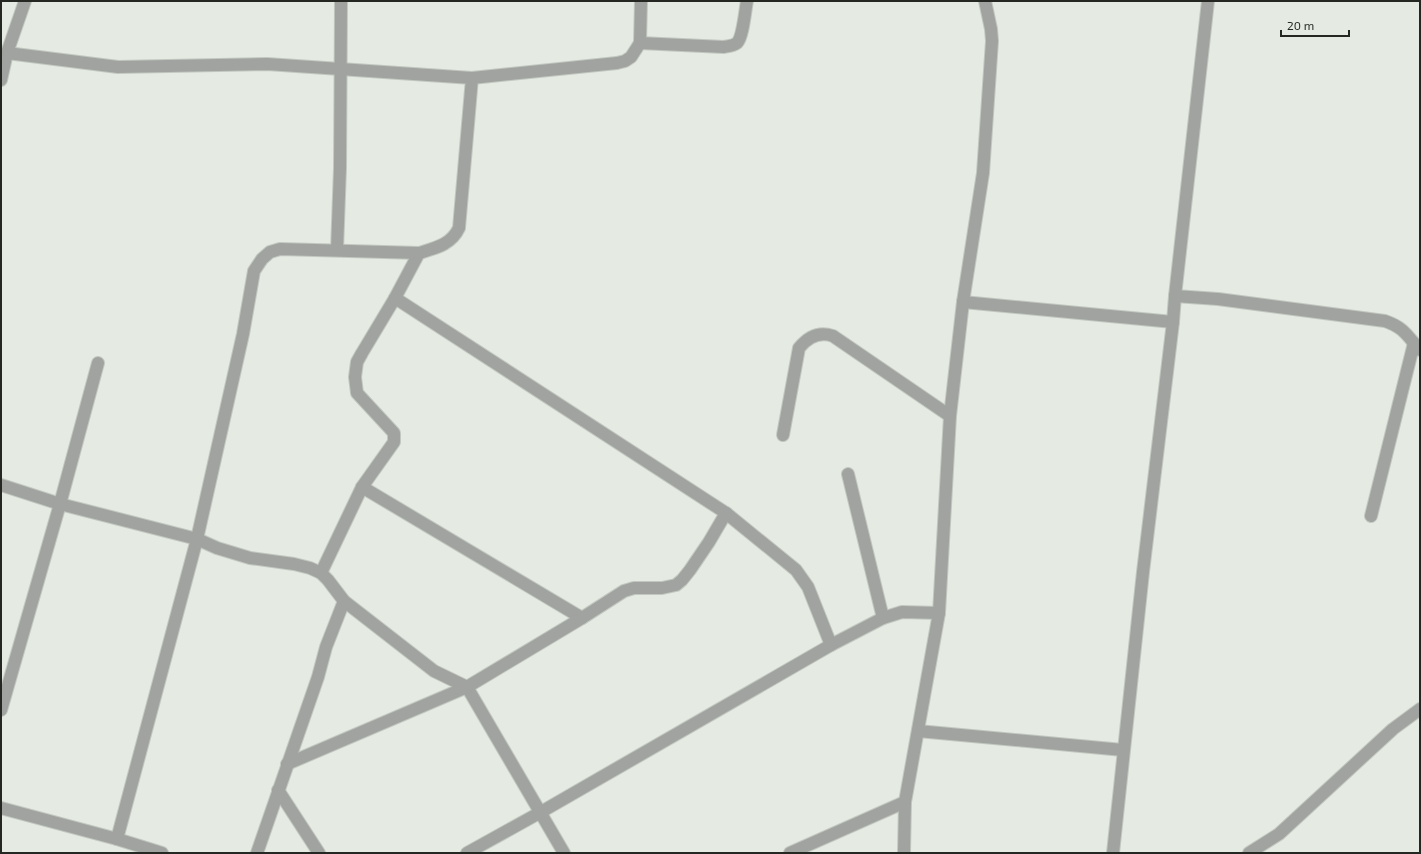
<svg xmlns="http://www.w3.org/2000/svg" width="1421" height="854" font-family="'Exo 2',sans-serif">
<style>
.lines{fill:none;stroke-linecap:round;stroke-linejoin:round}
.street-casing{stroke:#c2c8c0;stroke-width:14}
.street{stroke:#a1a3a0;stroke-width:12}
</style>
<rect width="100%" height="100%" fill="#e5ebe2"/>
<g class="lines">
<defs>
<g id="street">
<path d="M640,43L724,47C729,46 733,46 737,43C743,37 745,11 747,1"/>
<path d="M7,53L118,67L267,64L472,78L459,228C451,245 435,248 419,253L395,298L362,353L357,362L355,377L357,393L394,433V442L362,487L321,573"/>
<path d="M472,78L617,63L625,61L631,57L640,43L641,1"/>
<path d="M1,80L7,53L25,1"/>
<path d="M337,250L340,168L341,1"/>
<path d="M1175,296L1218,299L1385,321C1405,328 1407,336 1420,350"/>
<path d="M395,298L726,513L796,570L808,587L831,645"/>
<path d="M963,302L1173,322"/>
<path d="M783,435L799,348C808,337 819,331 833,336L950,416"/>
<path d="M848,474L883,618"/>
<path d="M1,485L60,504L197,539L217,548L250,558L294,564L310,568L321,573L328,580L344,601L434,671L467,687L564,853"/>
<path d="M362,487L582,618"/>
<path d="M1371,516L1414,343"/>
<path d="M1,710L60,504L98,363"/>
<path d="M918,731L1123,750"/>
<path d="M287,764L467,687L582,618L624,591L634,588H662L676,585L682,580L690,570L709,542L726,513"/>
<path d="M278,790L319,853"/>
<path d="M1,808L117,839L162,853"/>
<path d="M117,839L197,539L243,334L254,271L262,259L270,252L280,249L419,253"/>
<path d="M257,853L318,677L326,647L344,601"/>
<path d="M467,853L541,812L831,645L883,618L902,612L939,613"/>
<path d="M790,853L905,802"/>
<path d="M904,853L905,802L939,613L950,416L963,302L983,173L992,41L991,29L985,1"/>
<path d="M1113,853L1143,572L1173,322L1175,296L1208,1"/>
<path d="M1249,853L1279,834L1393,729L1420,709"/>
</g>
</defs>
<use href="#street" class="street-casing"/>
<use href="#street" class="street"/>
</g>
<rect width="1421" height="854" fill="none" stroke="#252723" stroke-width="4"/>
<path d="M1281 30v6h68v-6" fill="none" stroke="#252723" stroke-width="2"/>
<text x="1287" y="30" font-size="12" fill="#252723" stroke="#e5ebe2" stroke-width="3" paint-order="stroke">20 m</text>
</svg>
